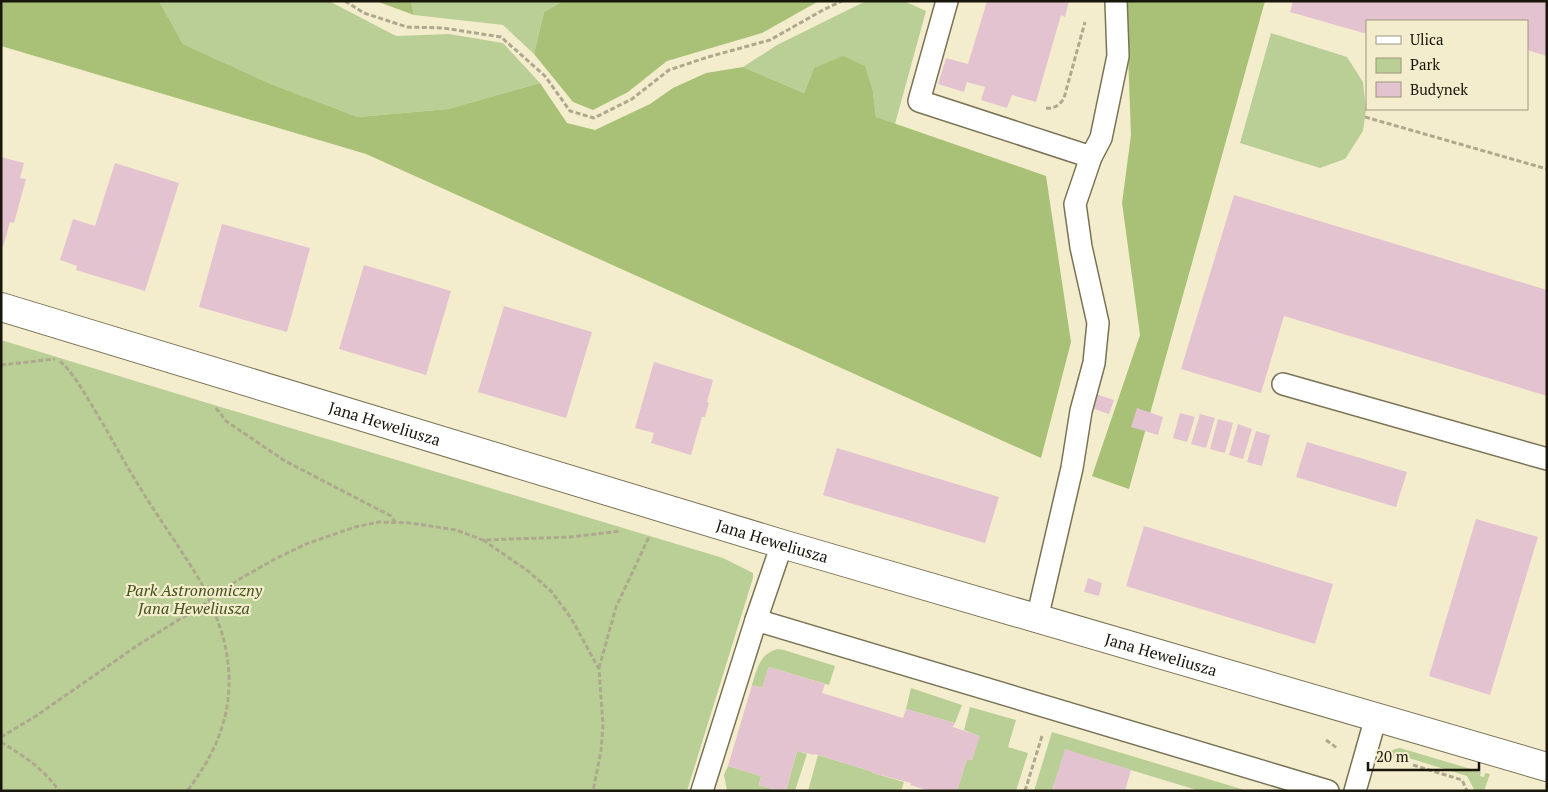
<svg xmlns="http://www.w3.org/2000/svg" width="1548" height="792" font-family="'PT Serif',serif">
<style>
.green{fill:#bacf95}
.forest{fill:#a8c177}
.building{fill:#e4c3d1}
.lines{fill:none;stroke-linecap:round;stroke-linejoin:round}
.service-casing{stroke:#797356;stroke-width:24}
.minor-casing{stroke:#797356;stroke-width:30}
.path{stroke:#aea88f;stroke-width:3;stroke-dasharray:5 2.5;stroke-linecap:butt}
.service{stroke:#fff;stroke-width:21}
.minor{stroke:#fff;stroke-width:28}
.labels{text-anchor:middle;stroke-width:4.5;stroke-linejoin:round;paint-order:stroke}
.street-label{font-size:16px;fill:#19160b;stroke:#f4edcd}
.park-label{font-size:16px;font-style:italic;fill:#43531e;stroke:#f4edcd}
</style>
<rect width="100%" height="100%" fill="#f4edcd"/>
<g class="green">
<path d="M159,1H329L396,36L449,34L503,43L540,83L448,109L358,117L271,84L183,44Z"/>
<path d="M411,1H563L544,12L534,54L503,25L414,15Z"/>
<path d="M866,1H904L926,11L895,124L876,117L873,92L814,68L804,93L743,67L777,45Z"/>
<path d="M1271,33L1347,57L1363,82L1366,110L1363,131L1345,159L1320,168L1240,143Z"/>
<path d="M1,340L214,405L723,558L753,573V578L687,791H1Z"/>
<path d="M778,649L784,650L835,666L829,685L769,667L762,688L752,685C757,669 759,654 778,649Z"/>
<path d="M911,688L962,705L955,723L906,709Z"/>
<path d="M970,707L1016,720L1008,747L1028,753L1016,791H957L967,759L972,760L979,736L964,730Z"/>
<path d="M1052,732L1248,791H1200L1065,750L1052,791H1034Z"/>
<path d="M1400,748L1481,772L1480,776L1484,777L1485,773L1490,774L1484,791H1475L1467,776L1402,756L1389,758L1381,756L1395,749Z"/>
<path d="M797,751L807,754L795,791H786Z"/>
<path d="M818,755L870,771L873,773L904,782L901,791H808Z"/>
<path d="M728,766L761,776L759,785L779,791H727L724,775Z"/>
</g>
<g class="forest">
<path d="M1,1H159L183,44L271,84L358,117L448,109L540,83L567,123L595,130L650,104L673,88L706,73L743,67L804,93L814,68L843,56L865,66L873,92L876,117L1046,176L1071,342L1041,458L366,154L1,46Z"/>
<path d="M376,1H411L414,15Z"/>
<path d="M563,1H819L762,33L667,61L628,92L593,110L573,102L534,54L544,12Z"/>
<path d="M1126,1H1265L1129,489L1092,476L1140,335L1122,203L1131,135Z"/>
</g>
<g class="building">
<path d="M987,1H1069L1065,17L1061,15L1036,102L1012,95L1007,108L981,100L985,87L967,82L964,92L938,84L946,58L968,64Z"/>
<path d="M1293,1H1547V56L1527,50V21H1367V34L1290,12Z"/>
<path d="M1,157L24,163L20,178L26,179L14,223L10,222L3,247L1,246Z"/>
<path d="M115,163L179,183L145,291L76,270L77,266L60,260L73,219L95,226Z"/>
<path d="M1234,195L1547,290V396L1284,316L1261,393L1181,369Z"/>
<path d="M222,224L310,248L287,332L199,307Z"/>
<path d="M364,265L451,291L426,375L339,349Z"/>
<path d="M504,306L592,332L566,418L478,392Z"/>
<path d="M654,362L713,380L707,402L709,403L705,417H702L691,455L651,443L654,433L635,428Z"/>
<path d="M1089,392L1114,400L1109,414L1085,406Z"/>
<path d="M1137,408L1163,417L1158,435L1131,427Z"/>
<path d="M1180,413L1195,417L1187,442L1173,438Z"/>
<path d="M1200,414L1215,418L1206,448L1191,444Z"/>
<path d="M1218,419L1233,423L1225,453L1210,449Z"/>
<path d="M1238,424L1252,429L1243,459L1229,455Z"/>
<path d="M1256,431L1270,435L1262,466L1247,462Z"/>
<path d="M1307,442L1407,472L1396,507L1296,477Z"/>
<path d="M837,448L999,497L985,543L823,495Z"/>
<path d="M1476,519L1538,537L1490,695L1429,676Z"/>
<path d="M1144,526L1333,584L1315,644L1126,586Z"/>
<path d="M1088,578L1102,583L1099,596L1084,592Z"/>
<path d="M769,667L825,684L822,693L903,718L906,709L955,723L953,727L980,736L972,760L967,759L957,791H930L910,785L911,783L873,773L870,771L818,755L814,754V755L797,751L786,791H779L759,785L761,776L728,766L752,685L762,688Z"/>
<path d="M1065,749L1131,770L1125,791H1052Z"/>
</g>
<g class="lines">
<defs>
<g id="service">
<path d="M947,1L919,101L1091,157"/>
<path d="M1283,384L1547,459"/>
<path d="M1037,619L1072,468L1081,411L1094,363L1098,323L1081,247L1075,204L1091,157L1101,138L1118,56L1116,1"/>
<path d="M756,620L1328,791"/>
<path d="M702,791L756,620L782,544"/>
<path d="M1355,791L1376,717"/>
</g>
<g id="minor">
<path id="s1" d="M1,307L782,544L1547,767"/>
</g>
</defs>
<use href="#service" class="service-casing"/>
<use href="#minor" class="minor-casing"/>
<g class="path">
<path d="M345,1L364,13L407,27L443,28L501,37L545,76L570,111L594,118L632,99L669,70L708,57L770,40L823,10L842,1"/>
<path d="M1046,108C1054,109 1060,105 1064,98L1085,22"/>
<path d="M1365,117L1547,169"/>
<path d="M60,361C73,373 82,389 91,404C108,431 122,459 139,486C162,524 189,559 210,599C214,607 216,618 220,627C240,689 226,741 187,791"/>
<path d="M1,365L55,359"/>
<path d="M216,408L226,421L285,461L391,516L395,522"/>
<path d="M483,540L528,571L551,591L571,618L599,669L603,725L601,751L593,791"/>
<path d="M599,668L616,607L649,537"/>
<path d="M1,737L36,716L138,645L211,600L238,580L275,559L306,544L355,527L379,522L411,523L456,530L483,540L570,537L621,531"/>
<path d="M1326,740L1337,748"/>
<path d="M1,742C24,756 44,769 59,791"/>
<path d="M1413,765L1462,780L1467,791"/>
<path d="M1025,791L1042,736"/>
</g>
<use href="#service" class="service"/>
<use href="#minor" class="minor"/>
</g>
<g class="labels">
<g class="street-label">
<text dy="6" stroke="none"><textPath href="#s1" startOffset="401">Jana Heweliusza</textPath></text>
<text dy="6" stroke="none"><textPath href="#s1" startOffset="806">Jana Heweliusza</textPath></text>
<text dy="6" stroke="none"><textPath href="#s1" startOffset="1211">Jana Heweliusza</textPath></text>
</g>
<g class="park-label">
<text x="194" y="596">Park Astronomiczny<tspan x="194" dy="18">Jana Heweliusza</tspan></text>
</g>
</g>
<rect width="1548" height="792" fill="none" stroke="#19160b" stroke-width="5"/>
<rect x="1366" y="20" width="162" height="90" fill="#f4edcd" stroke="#9c977f"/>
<rect x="1376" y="36" width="25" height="8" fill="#ffffff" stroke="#9c977f"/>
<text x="1410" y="45" font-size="15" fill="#19160b">Ulica</text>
<rect x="1376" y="58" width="25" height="15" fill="#bacf95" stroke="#9c977f"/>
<text x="1410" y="70" font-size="15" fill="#19160b">Park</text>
<rect x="1376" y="82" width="25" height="15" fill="#e4c3d1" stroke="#9c977f"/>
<text x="1410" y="95" font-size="15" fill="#19160b">Budynek</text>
<path d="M1368 762v8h111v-8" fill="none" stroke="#19160b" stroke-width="2.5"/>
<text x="1376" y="762" font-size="15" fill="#19160b" stroke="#f4edcd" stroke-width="4" paint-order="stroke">20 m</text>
</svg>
